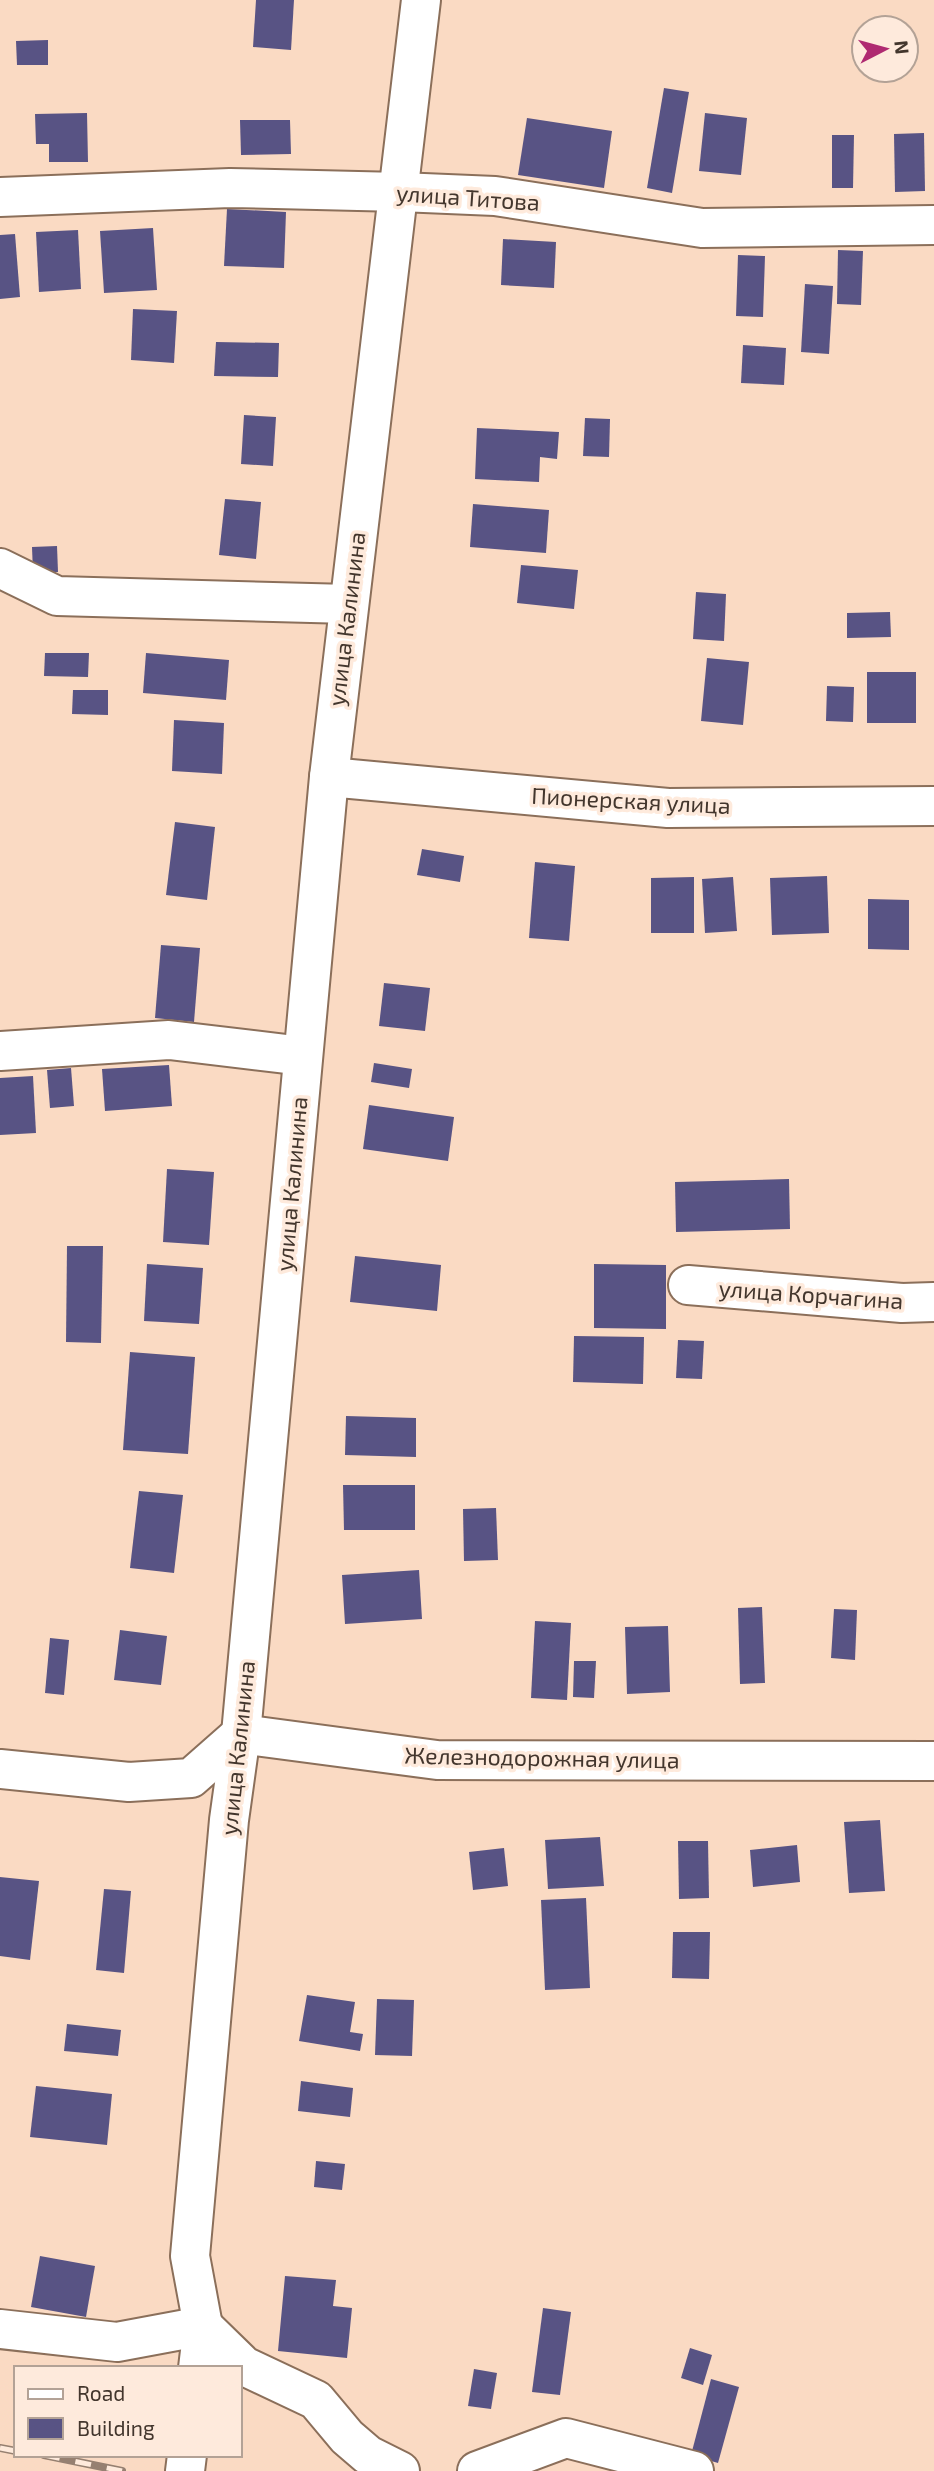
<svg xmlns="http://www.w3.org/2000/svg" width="934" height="2471" font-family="'Exo 2',sans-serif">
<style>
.building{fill:#585384}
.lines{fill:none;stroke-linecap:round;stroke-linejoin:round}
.minor-casing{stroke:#8b6f5a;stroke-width:42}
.minor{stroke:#fff;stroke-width:38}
.rail-casing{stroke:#968071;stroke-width:8}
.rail{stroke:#feeadc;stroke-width:5;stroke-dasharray:16;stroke-linecap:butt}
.labels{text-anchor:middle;stroke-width:7;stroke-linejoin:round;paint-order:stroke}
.street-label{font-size:23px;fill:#43362d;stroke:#feeadc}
</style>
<rect width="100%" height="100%" fill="#fadac3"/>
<g class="building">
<path d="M256,0H294L291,50L253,47Z"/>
<path d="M48,40V65H17L16,41Z"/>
<path d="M664,88L689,92L672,193L647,188Z"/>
<path d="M87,113L88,162H49V144H36L35,114Z"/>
<path d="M705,113L747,118L741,175L699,171Z"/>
<path d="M527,118L612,131L604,188L518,175Z"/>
<path d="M240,120H290L291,154L241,155Z"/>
<path d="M924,133L925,191L895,192L894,134Z"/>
<path d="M832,135H854L853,188H832Z"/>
<path d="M227,209L286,212L284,268L224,266Z"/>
<path d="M153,228L157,290L104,293L100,231Z"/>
<path d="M78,230L81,289L39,292L36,232Z"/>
<path d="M15,234L20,297L0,299V235Z"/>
<path d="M503,239L556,242L554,288L501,285Z"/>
<path d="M838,250L863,251L861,305L837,304Z"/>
<path d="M738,255L765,256L763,317L736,316Z"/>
<path d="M805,284L833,286L829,354L801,352Z"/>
<path d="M133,309L177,311L174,363L131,360Z"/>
<path d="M216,342L279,343L278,377L214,376Z"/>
<path d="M743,345L786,348L784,385L741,383Z"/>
<path d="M244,415L276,417L273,466L241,464Z"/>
<path d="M585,418L610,419L609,457L583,456Z"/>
<path d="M477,428L559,432L557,459L540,457L539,482L475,479Z"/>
<path d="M225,499L261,502L256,559L219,555Z"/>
<path d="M473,504L549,510L546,553L470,547Z"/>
<path d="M57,546L58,572L33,573L32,547Z"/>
<path d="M521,565L578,570L574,609L517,603Z"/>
<path d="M696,592L726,594L724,641L693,639Z"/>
<path d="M890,612L891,637L847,638V613Z"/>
<path d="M45,653H89L88,677L44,676Z"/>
<path d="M146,653L229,660L226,700L143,693Z"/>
<path d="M707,658L749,662L743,725L701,721Z"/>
<rect x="867" y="672" width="49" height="51"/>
<path d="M827,686L854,687L853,722L826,721Z"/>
<path d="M73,690H108V715L72,714Z"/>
<path d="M174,720L224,723L222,774L172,771Z"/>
<path d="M175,822L215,827L207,900L166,895Z"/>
<path d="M422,849L464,856L460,882L417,875Z"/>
<path d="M535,862L575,866L569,941L529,938Z"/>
<path d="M827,876L829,933L772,935L770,878Z"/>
<path d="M694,877V933H651V878Z"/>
<path d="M733,877L737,931L705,933L702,879Z"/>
<path d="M868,899L909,900V950L868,949Z"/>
<path d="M161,945L200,948L194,1022L155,1018Z"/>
<path d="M384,983L430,988L425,1031L379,1026Z"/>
<path d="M374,1063L412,1069L409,1088L371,1082Z"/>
<path d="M169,1065L172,1106L105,1111L102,1069Z"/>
<path d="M71,1068L74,1106L50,1108L47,1070Z"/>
<path d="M33,1076L36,1133L0,1135V1078Z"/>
<path d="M369,1105L454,1117L448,1161L363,1149Z"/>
<path d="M167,1169L214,1172L209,1245L163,1242Z"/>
<path d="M789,1179L790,1229L676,1232L675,1182Z"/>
<path d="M67,1246H103L101,1343L66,1342Z"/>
<path d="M355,1256L441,1265L437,1311L350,1302Z"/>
<path d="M147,1264L203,1268L199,1324L144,1321Z"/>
<path d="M594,1264L666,1265V1329L594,1328Z"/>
<path d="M574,1336L644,1337L643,1384L573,1382Z"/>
<path d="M678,1340L704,1341L702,1379L676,1378Z"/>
<path d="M130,1352L195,1357L188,1454L123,1450Z"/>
<path d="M346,1416L416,1418V1457L345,1455Z"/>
<path d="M343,1485H415V1530H344Z"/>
<path d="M139,1491L183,1495L174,1573L130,1568Z"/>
<path d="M496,1508L498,1560L464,1561L463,1509Z"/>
<path d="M419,1570L422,1619L345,1624L342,1575Z"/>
<path d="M762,1607L765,1683L740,1684L738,1608Z"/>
<path d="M834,1609L857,1610L855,1660L831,1658Z"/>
<path d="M535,1621L571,1623L567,1700L531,1698Z"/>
<path d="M668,1626L670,1692L627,1694L625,1627Z"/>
<path d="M120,1630L167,1636L161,1685L114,1680Z"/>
<path d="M50,1638L69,1640L64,1695L45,1693Z"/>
<path d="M574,1661H596L594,1698L573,1697Z"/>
<path d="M880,1820L885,1891L849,1893L844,1822Z"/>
<path d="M600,1837L604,1886L548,1889L545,1840Z"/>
<path d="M678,1841H708L709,1898L679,1899Z"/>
<path d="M797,1845L800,1882L753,1887L750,1850Z"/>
<path d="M504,1848L508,1886L473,1890L469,1852Z"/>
<path d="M0,1877L39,1881L30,1960L0,1956Z"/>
<path d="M104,1889L131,1891L124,1973L96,1970Z"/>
<path d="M586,1898L590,1988L545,1990L541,1900Z"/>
<path d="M673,1932H710L709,1979L672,1978Z"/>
<path d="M307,1995L355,2002L350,2032L363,2034L360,2051L299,2041Z"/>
<path d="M377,1999L414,2000L412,2056L375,2055Z"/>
<path d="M67,2024L121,2030L118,2056L64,2051Z"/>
<path d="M301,2081L353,2088L350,2117L298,2111Z"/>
<path d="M36,2086L112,2094L107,2145L30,2137Z"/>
<path d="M316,2161L345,2164L342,2190L314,2187Z"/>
<path d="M40,2256L95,2266L86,2317L31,2307Z"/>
<path d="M285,2276L336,2280L333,2306L352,2308L347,2358L278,2351Z"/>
<path d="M543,2308L571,2312L560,2395L532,2392Z"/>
<path d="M690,2348L712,2355L703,2385L681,2378Z"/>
<path d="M474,2369L497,2373L491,2409L468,2406Z"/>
<path d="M711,2379L739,2387L718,2463L691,2455Z"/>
</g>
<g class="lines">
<defs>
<g id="minor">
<path d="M0,197L230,188L400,192L495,196L702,228L934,225"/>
<path d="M0,568L57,596L349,604"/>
<path d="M329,777L668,808L934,806"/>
<path d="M0,1051L169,1040L303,1056"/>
<path d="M688,1285L902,1303L934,1302"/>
<path d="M0,1769L129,1782L191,1778L241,1734L437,1760L934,1761"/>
<path d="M0,2329L117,2342L203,2326L244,2366L316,2400L347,2437L368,2455L400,2471"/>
<path d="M198,2368L203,2326L190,2256L229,1820L241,1734L329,777L421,0"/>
<path d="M185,2471L187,2455"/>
<path d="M477,2471L566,2438L694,2471"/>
</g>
</defs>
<use href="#minor" class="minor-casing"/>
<use href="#minor" class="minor"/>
<defs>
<g id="rail">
<path d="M0,2448L16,2451"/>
<path d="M44,2455L122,2471"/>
</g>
</defs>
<use href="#rail" class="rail-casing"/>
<use href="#rail" class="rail"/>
</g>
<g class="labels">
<g class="street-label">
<text transform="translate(468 198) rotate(4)" y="8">улица Титова</text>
<text transform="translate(347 619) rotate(-83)" y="8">улица Калинина</text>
<text transform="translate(631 801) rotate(3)" y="8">Пионерская улица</text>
<text transform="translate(292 1184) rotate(-85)" y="8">улица Калинина</text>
<text transform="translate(811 1295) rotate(4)" y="8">улица Корчагина</text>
<text transform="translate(238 1748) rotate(-84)" y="8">улица Калинина</text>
<text transform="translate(542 1758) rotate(1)" y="8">Железнодорожная улица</text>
</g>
</g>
<rect x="14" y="2366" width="228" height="91" fill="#feeadc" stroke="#b3a296" stroke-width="2"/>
<rect x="28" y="2389" width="35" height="10" fill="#ffffff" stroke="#b3a296" stroke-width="2"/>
<text x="77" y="2401" font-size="21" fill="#43362d">Road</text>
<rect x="28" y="2418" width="35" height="21" fill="#585384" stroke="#b3a296" stroke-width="2"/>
<text x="77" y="2436" font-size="21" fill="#43362d">Building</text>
<g transform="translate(885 49) rotate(84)"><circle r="33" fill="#feeadc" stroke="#b3a296" stroke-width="2"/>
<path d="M0-5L12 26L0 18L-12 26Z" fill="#af2a71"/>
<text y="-10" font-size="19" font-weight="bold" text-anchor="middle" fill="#43362d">N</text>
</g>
</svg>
